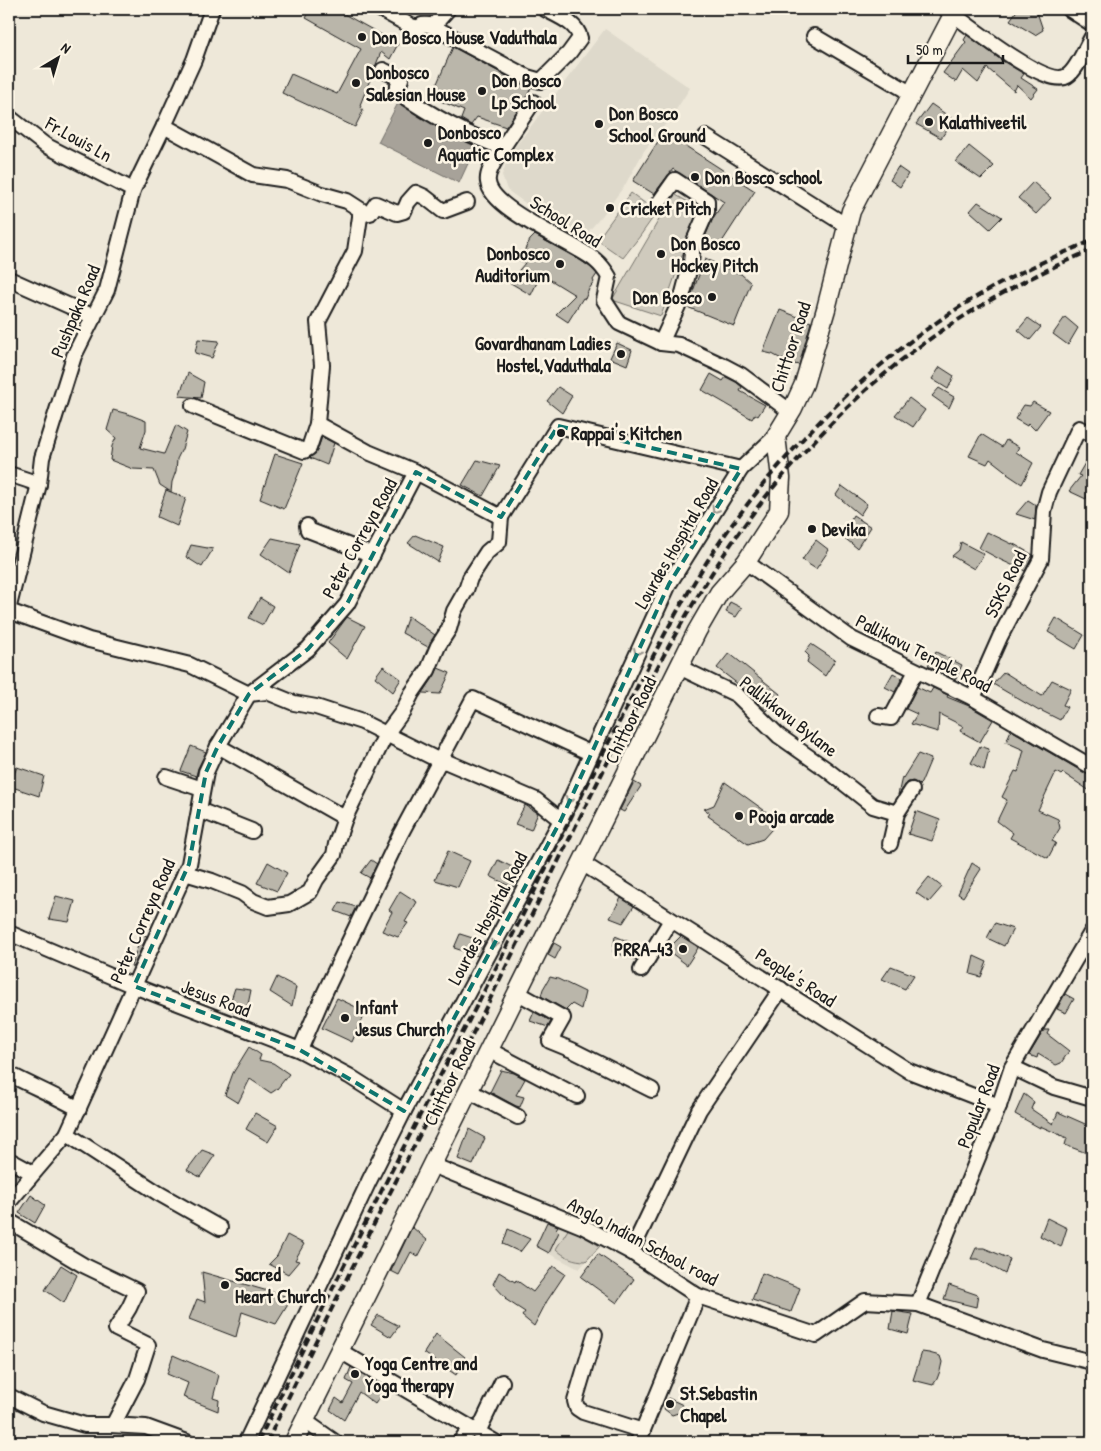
<svg xmlns="http://www.w3.org/2000/svg" width="1101" height="1451" font-family="'Patrick Hand',sans-serif">
<style>
.built{fill:#ded9cb}
.green{fill:#cfcabd;stroke:#76736c}
.water{fill:#a7a299;stroke:#6f6c67}
.building{fill:#bab6aa;stroke:#1c1c1c}
.lines{fill:none;stroke-linecap:round;stroke-linejoin:round}
.minor-casing{stroke:#1c1c1c;stroke-width:18}
.major-casing{stroke:#1c1c1c;stroke-width:21}
.minor{stroke:#fcf5e5;stroke-width:14}
.major{stroke:#fcf5e5;stroke-width:18}
.rail{stroke:#1c1c1c;stroke-width:4;stroke-dasharray:8 4;stroke-linecap:butt}
.oneway{stroke:#97938b}
.marked{fill:none;stroke:#0f766e;stroke-width:4;stroke-dasharray:10 6;stroke-linejoin:round}
.poi-dot{fill:#1c1c1c;stroke:#fcf5e5;stroke-width:2}
.labels{text-anchor:middle;stroke-width:5;stroke-linejoin:round;paint-order:stroke}
.poi-label{font-size:19px;font-weight:bold;fill:#1c1c1c;stroke:#fcf5e5;text-anchor:start}
.street-label{font-size:19px;fill:#1c1c1c;stroke:#fcf5e5}
</style>
<rect width="100%" height="100%" fill="#eee8d9"/>
<filter id="ink" filterUnits="userSpaceOnUse"><feTurbulence type="fractalNoise" baseFrequency=".02" numOctaves="2"/><feDisplacementMap in="SourceGraphic" scale="10" xChannelSelector="R" yChannelSelector="G"/><feConvolveMatrix kernelMatrix="1 2 1 2 8 2 1 2 1" color-interpolation-filters="sRGB"/></filter>
<g filter="url(#ink)">
<g class="built">
<path d="M605,29L690,88L672,116L644,151L625,185L602,216L586,234L557,221L528,205L507,190L502,175L509,155Z"/>
<path d="M553,1214L604,1243L579,1269L538,1248Z"/>
</g>
<g class="green">
<path d="M631,193L657,212L640,236L623,258L597,240Z"/>
<path d="M674,194L699,208L661,316L612,300Z"/>
<path d="M569,1228L600,1246L586,1261C574,1261 564,1257 556,1249Z"/>
</g>
<path class="water" d="M398,103L477,144L459,183L378,142Z"/>
<g class="building">
<path d="M311,9H335L398,44L390,59L381,52L360,105L363,111L355,127L282,93L291,74L337,94L361,49L306,18Z"/>
<path d="M1018,9H1036L1043,30L1035,35L1010,20Z"/>
<path d="M967,35L1001,60L1024,74L1021,78L1038,89L1031,98L1017,85L1014,91L987,68L978,83L963,70L956,82L943,73L966,42L964,40Z"/>
<path d="M453,47L523,85L531,87L528,95L506,127L477,117L471,125L461,119L464,111L431,97Z"/>
<path d="M931,104L954,120L941,138L916,124Z"/>
<path d="M664,132L755,191L718,248L704,239L713,218L724,202L673,169L654,194L633,181Z"/>
<path d="M969,146L994,166L981,179L956,162Z"/>
<path d="M898,167L908,174L900,187L890,180Z"/>
<path d="M1033,182L1051,198L1036,214L1018,198Z"/>
<path d="M978,202L1002,217L990,229L970,211Z"/>
<path d="M535,235L580,260L590,267L597,274L593,280L594,282L589,289L585,299L583,298L568,322L556,314L575,295L541,274L531,295L509,282L525,263L519,260L530,240Z"/>
<path d="M705,259L741,274L751,283L734,326L687,307Z"/>
<path d="M780,310L811,322L799,365L789,363L772,354L763,352Z"/>
<path d="M1065,317L1078,328L1068,345L1053,334Z"/>
<path d="M1028,318L1041,327L1030,340L1018,330Z"/>
<path d="M198,339L219,341L212,358L195,353Z"/>
<path d="M617,343L632,350L627,365L610,358Z"/>
<path d="M940,367L954,376L948,389L932,379Z"/>
<path d="M188,373L204,382L201,398L179,396Z"/>
<path d="M711,374L723,381L726,377L736,382L742,387L740,391L765,405L758,416L755,414L752,419L702,390Z"/>
<path d="M558,387L572,396L562,413L547,401Z"/>
<path d="M939,388L954,397L949,408L932,396Z"/>
<path d="M909,398L925,410L913,427L895,415Z"/>
<path d="M1033,402L1049,411L1035,430L1028,423L1027,426L1015,419L1024,405L1030,406Z"/>
<path d="M113,410L128,414L146,421V430L140,448L164,454L176,425L187,432L182,449L177,459L176,471L172,482L171,492L160,485L154,470L133,469L110,460L112,446L116,438L107,430Z"/>
<path d="M981,434L1002,447L1006,440L1019,447L1016,452L1033,463L1022,484L1007,474L1008,473L990,459L987,464L969,456Z"/>
<path d="M322,437L334,443L327,465L310,458L317,451Z"/>
<path d="M1092,451V480L1091,479L1086,499L1069,491L1081,476L1078,475Z"/>
<path d="M275,454L303,463L284,509L260,499Z"/>
<path d="M477,460L500,466L483,496L462,485Z"/>
<path d="M842,486L867,504L860,515L836,495Z"/>
<path d="M166,490L186,498L177,526L157,517Z"/>
<path d="M1028,500L1036,505L1035,520L1016,514Z"/>
<path d="M853,515L871,527L857,548L842,536Z"/>
<path d="M987,532L1012,544V543L1033,555L1025,571L1001,560L979,548Z"/>
<path d="M415,535L444,547L438,562L408,543Z"/>
<path d="M272,538L300,544L289,573L261,554Z"/>
<path d="M816,540L829,550L816,569L802,560Z"/>
<path d="M961,542L984,554L974,569L952,556L959,550Z"/>
<path d="M191,545L213,549L202,567L186,557Z"/>
<path d="M260,598L273,606L263,625L249,618Z"/>
<path d="M730,602L742,608L736,617L726,612Z"/>
<path d="M408,616L435,635L428,647L402,633Z"/>
<path d="M347,617L365,626L347,659L328,643Z"/>
<path d="M1056,618L1084,635L1076,649L1048,632Z"/>
<path d="M811,644L835,660L825,676L807,662L809,656L805,652Z"/>
<path d="M936,652L962,665L955,680L928,666Z"/>
<path d="M729,653L780,694L767,711L758,703L760,701L717,668Z"/>
<path d="M383,666L401,679L393,692L375,677Z"/>
<path d="M438,668L450,673L440,694L423,693L435,675Z"/>
<path d="M1004,672L1042,696L1052,680L1071,689L1063,705L1067,707L1060,720L1040,710L1039,711L993,684Z"/>
<path d="M893,673L902,678L895,692L885,687Z"/>
<path d="M917,687L930,693L933,688L948,695L947,697L969,706L993,720L980,742L960,731L963,726L939,714L938,732L911,724L917,714L906,709Z"/>
<path d="M1011,730L1088,775L1092,776V783L1090,791L1063,773L1061,775L1056,772L1038,810L1058,819L1060,828L1052,841L1056,843L1048,858L1010,838L1013,833L997,821L1007,800L1002,797L1015,771L1018,772L1024,750L1006,742Z"/>
<path d="M191,746L206,752L198,768L196,776L181,771Z"/>
<path d="M980,746L989,749L984,770L971,763Z"/>
<path d="M918,754L931,759L921,783L919,785L913,781L908,782L898,795L902,777L903,778Z"/>
<path d="M17,767L44,776L39,796L9,786Z"/>
<path d="M634,782L641,786L624,812L620,810Z"/>
<path d="M725,782L779,821L763,839L748,844L708,816L710,813L704,809L714,805Z"/>
<path d="M525,805L538,813L531,830L515,824Z"/>
<path d="M916,811L940,820L932,841L908,834Z"/>
<path d="M448,851L470,861L458,887L435,880Z"/>
<path d="M371,860L377,864L370,878L361,873Z"/>
<path d="M498,860L520,871L521,870L524,871L515,887L507,885L490,876Z"/>
<path d="M268,862L287,873L277,891L257,883Z"/>
<path d="M972,863L981,869L963,897L958,894Z"/>
<path d="M929,877L942,887L929,902L916,893Z"/>
<path d="M400,891L417,902L405,922L408,923L398,937L382,931L392,912L389,910Z"/>
<path d="M56,896L75,901L69,922L49,919Z"/>
<path d="M621,898L634,906L623,923L610,918Z"/>
<path d="M340,902L356,907L351,917L335,911Z"/>
<path d="M995,923L1013,929L1004,946L987,938Z"/>
<path d="M142,934L147,936L133,967L131,966Z"/>
<path d="M460,934L485,942L478,956L454,948Z"/>
<path d="M615,936L642,947L636,960L613,952Z"/>
<path d="M681,936L697,946L698,948L687,965L667,950Z"/>
<path d="M554,943L561,947L555,959L548,955Z"/>
<path d="M974,956L987,962L981,977L970,974Z"/>
<path d="M891,966L914,975L905,989L882,979Z"/>
<path d="M277,977L296,987L292,1006L270,992Z"/>
<path d="M550,977L558,979L585,992L581,1009L572,1004L566,1010L541,996L543,989Z"/>
<path d="M235,988L251,990L246,1014H241L228,1009Z"/>
<path d="M1065,994L1074,999L1066,1013L1057,1009Z"/>
<path d="M337,998L356,1007L358,1004L366,1009L352,1042L322,1028Z"/>
<path d="M534,1012L551,1021L548,1027L530,1021Z"/>
<path d="M1044,1030H1049L1047,1034L1069,1051L1061,1063L1056,1065L1038,1054L1037,1058L1029,1055Z"/>
<path d="M249,1047L261,1055L259,1060L273,1063L289,1074L277,1089L271,1093L250,1079L238,1103L225,1095L233,1073Z"/>
<path d="M501,1070L514,1073L525,1079L516,1095L524,1097L520,1107L516,1106L490,1092Z"/>
<path d="M1024,1094L1034,1102L1031,1109L1053,1124L1058,1112L1092,1127V1155L1065,1145L1067,1138L1040,1126V1128L1015,1114Z"/>
<path d="M255,1113L278,1126L268,1142L246,1129Z"/>
<path d="M469,1129L485,1138L473,1165L458,1159Z"/>
<path d="M202,1150L215,1155L200,1177L187,1170Z"/>
<path d="M9,1170L20,1176L9,1189Z"/>
<path d="M31,1195L45,1205L35,1223L19,1213Z"/>
<path d="M1047,1218L1067,1228L1061,1247L1040,1236Z"/>
<path d="M547,1222L558,1226L556,1229L559,1232L549,1253L536,1246Z"/>
<path d="M412,1227L427,1240L418,1257L411,1252L399,1275L391,1271Z"/>
<path d="M508,1229L530,1239L520,1252L503,1244Z"/>
<path d="M287,1235L304,1244L295,1260L299,1261L288,1274L269,1264L277,1256Z"/>
<path d="M976,1248H984L1010,1259L1005,1274L978,1259H971Z"/>
<path d="M598,1254L634,1279L617,1303L581,1277Z"/>
<path d="M61,1265L77,1275L64,1303L45,1290Z"/>
<path d="M553,1266L565,1274L547,1301L534,1326L522,1316L525,1312L505,1299L506,1298L493,1284L499,1272L515,1282L516,1280L533,1292Z"/>
<path d="M202,1272L292,1298L276,1324L242,1312L236,1337L189,1319L197,1299L205,1302Z"/>
<path d="M762,1273L800,1288L791,1312L752,1300Z"/>
<path d="M949,1285L978,1295L976,1307L944,1299Z"/>
<path d="M893,1311L913,1314L908,1334L890,1329Z"/>
<path d="M378,1315L399,1326L391,1337L371,1325Z"/>
<path d="M436,1334L465,1357L456,1375L424,1353Z"/>
<path d="M922,1352L929,1353L940,1356L942,1362L940,1371L937,1379L933,1385L913,1380Z"/>
<path d="M173,1355L219,1375L213,1398L219,1400L218,1411L183,1397L188,1383L167,1374Z"/>
<path d="M351,1367L386,1388L375,1404L359,1392L344,1420L330,1410L336,1398L343,1403L353,1384L346,1380Z"/>
<path d="M668,1398L683,1405L681,1412L672,1415L664,1409Z"/>
</g>
<g class="lines">
<defs>
<g id="minor">
<path d="M212,9L194,60L164,126L195,143L253,175L287,180L322,194L347,201L361,210L355,251L318,322L322,365L317,424L368,452L416,472"/>
<path d="M380,9L411,26L419,28L422,25C430,24 433,26 439,30L527,77L541,81L569,53L580,38C577,23 558,16 545,9"/>
<path d="M946,9C966,23 1046,89 1067,76C1077,70 1086,47 1092,37"/>
<path d="M1069,9L1092,24"/>
<path d="M433,26L448,9"/>
<path d="M814,36L912,94"/>
<path d="M383,70L401,79L396,91C429,114 464,135 503,147C498,157 486,171 488,182C491,210 573,242 595,260C601,265 605,270 609,277L604,300L619,323L661,343L679,345L724,366L741,375L791,412"/>
<path d="M9,117L45,145L133,190"/>
<path d="M706,137L847,226"/>
<path d="M503,147L533,102"/>
<path d="M658,204L675,180L707,201V211L693,243L691,263L682,297L661,343"/>
<path d="M360,215L370,213L376,204L397,213L404,211L408,202L416,193L425,197L443,211L467,202"/>
<path d="M9,279L94,317"/>
<path d="M193,406L304,451L309,448L317,424"/>
<path d="M9,474L39,484"/>
<path d="M307,526L308,530L373,555"/>
<path d="M746,562L852,639L973,698L1092,767"/>
<path d="M9,606L39,484L42,458L74,356L107,290L133,190L164,126"/>
<path d="M9,611L89,640L190,665L249,694L267,692L294,703L316,707L362,722L440,761L447,762L536,800L561,820"/>
<path d="M679,667L737,695L779,736L826,769L873,806L897,813"/>
<path d="M973,698L1000,637L1041,559L1044,511L1049,492L1079,428L1092,434"/>
<path d="M878,716L891,718L916,671"/>
<path d="M218,746L345,818"/>
<path d="M166,777L202,789"/>
<path d="M199,810L252,831"/>
<path d="M890,844L897,813L912,790"/>
<path d="M582,863L909,1071L999,1106"/>
<path d="M185,873L212,881L242,893L253,901L268,907L289,904L310,892L316,880L334,855L336,844L345,818L386,734L403,711L412,693L428,670L438,646L449,629L454,611L466,590L470,578L487,552L499,542L501,517"/>
<path d="M9,933L134,986L300,1050L349,1076L404,1111"/>
<path d="M641,970L671,920"/>
<path d="M518,993L563,1018L550,1041L572,1050L652,1090"/>
<path d="M300,1050L324,994L400,835L473,699L590,753"/>
<path d="M489,1050L577,1096"/>
<path d="M1012,1067L1054,1087L1092,1098"/>
<path d="M9,1074C32,1086 56,1096 79,1109"/>
<path d="M469,1091L518,1117"/>
<path d="M67,1134L158,1193L220,1228"/>
<path d="M9,1160L33,1173"/>
<path d="M432,1165L584,1227L631,1252L698,1296L816,1335L865,1301L918,1304L1043,1350L1092,1362"/>
<path d="M9,1202L67,1134L189,864L206,772L218,746L249,694L308,649L347,604L416,472L501,517L558,426L741,469"/>
<path d="M9,1221L83,1265L137,1291L129,1308L116,1329L148,1345L137,1379L113,1425"/>
<path d="M631,1252L699,1110L781,989"/>
<path d="M918,1304L999,1106L1012,1067L1092,931"/>
<path d="M595,1334L575,1401L577,1408L583,1412L643,1431"/>
<path d="M340,1351L495,1442"/>
<path d="M9,1396L43,1413L85,1425H110L146,1427L187,1442"/>
<path d="M305,1421L335,1442"/>
<path d="M478,1432L502,1382"/>
<path d="M246,1442L369,1181L404,1111L561,820L669,584L741,469L776,436"/>
<path d="M460,1442L470,1428"/>
<path d="M638,1442L698,1296"/>
</g>
<path id="major" d="M294,1442L697,631L719,593L746,562L779,511L781,478L776,436L793,408L804,384L826,309L851,211L956,9"/>
</defs>
<use href="#minor" class="minor-casing"/>
<use href="#major" class="major-casing"/>
<use href="#minor" class="minor"/>
<use href="#major" class="major"/>
<g class="rail">
<path d="M258,1442C309,1336 361,1230 415,1125C443,1069 473,1014 501,958C543,875 583,791 626,709C658,646 690,583 731,526C801,430 898,337 1003,282C1032,266 1062,253 1092,241"/>
<path d="M267,1442C315,1341 365,1241 416,1142C442,1091 470,1041 495,989C537,905 578,820 621,736C668,646 716,554 782,477C818,435 857,396 899,362C956,317 1026,277 1092,250"/>
</g>
</g>
<defs><path id="oneway-chevron" d="M-2-3.5L2.5 0L-2 3.5" fill="none" stroke-width="1.6" stroke-linecap="round" stroke-linejoin="round" transform="scale(1.25)"/></defs>
<g class="oneway">
<use href="#oneway-chevron" transform="translate(715 510) rotate(122)"/>
<use href="#oneway-chevron" transform="translate(637 652) rotate(115)"/>
<use href="#oneway-chevron" transform="translate(569 800) rotate(114)"/>
<use href="#oneway-chevron" transform="translate(494 944) rotate(118)"/>
</g>
</g>
<path class="marked" d="M558,426L741,469L669,584L561,820L404,1111L300,1050L134,986L189,864L206,772L218,746L249,694L308,649L347,604L416,472L501,517Z"/>
<g class="poi-dot">
<circle cx="362" cy="37" r="5"/>
<circle cx="356" cy="83" r="5"/>
<circle cx="482" cy="91" r="5"/>
<circle cx="929" cy="122" r="5"/>
<circle cx="599" cy="124" r="5"/>
<circle cx="428" cy="143" r="5"/>
<circle cx="695" cy="177" r="5"/>
<circle cx="610" cy="208" r="5"/>
<circle cx="661" cy="254" r="5"/>
<circle cx="560" cy="264" r="5"/>
<circle cx="712" cy="297" r="5"/>
<circle cx="621" cy="354" r="5"/>
<circle cx="561" cy="433" r="5"/>
<circle cx="812" cy="529" r="5"/>
<circle cx="739" cy="816" r="5"/>
<circle cx="683" cy="949" r="5"/>
<circle cx="345" cy="1018" r="5"/>
<circle cx="225" cy="1285" r="5"/>
<circle cx="355" cy="1374" r="5"/>
<circle cx="670" cy="1404" r="5"/>
</g>
<g class="labels">
<g class="poi-label">
<text x="372" y="44">Don Bosco House Vaduthala</text>
<text x="366" y="79">Donbosco<tspan x="366" dy="22">Salesian House</tspan></text>
<text x="492" y="87">Don Bosco<tspan x="492" dy="22">Lp School</tspan></text>
<text x="609" y="120">Don Bosco<tspan x="609" dy="22">School Ground</tspan></text>
<text x="939" y="129">Kalathiveetil</text>
<text x="438" y="139">Donbosco<tspan x="438" dy="22">Aquatic Complex</tspan></text>
<text x="705" y="184">Don Bosco school</text>
<text x="620" y="215">Cricket Pitch</text>
<text x="671" y="250">Don Bosco<tspan x="671" dy="22">Hockey Pitch</tspan></text>
<text x="550" y="260" text-anchor="end">Donbosco<tspan x="550" dy="22">Auditorium</tspan></text>
<text x="702" y="304" text-anchor="end">Don Bosco</text>
<text x="611" y="350" text-anchor="end">Govardhanam Ladies<tspan x="611" dy="22">Hostel,Vaduthala</tspan></text>
<text x="571" y="440">Rappai's Kitchen</text>
<text x="822" y="536">Devika</text>
<text x="749" y="823">Pooja arcade</text>
<text x="673" y="956" text-anchor="end">PRRA-43</text>
<text x="355" y="1014">Infant<tspan x="355" dy="22">Jesus Church</tspan></text>
<text x="235" y="1281">Sacred<tspan x="235" dy="22">Heart Church</tspan></text>
<text x="365" y="1370">Yoga Centre and<tspan x="365" dy="22">Yoga therapy</tspan></text>
<text x="680" y="1400">St.Sebastin<tspan x="680" dy="22">Chapel</tspan></text>
</g>
<g class="street-label">
<text transform="translate(79 139) rotate(29)" y="7">Fr.Louis Ln</text>
<text transform="translate(566 221) rotate(32)" y="7">School Road</text>
<text transform="translate(75 311) rotate(-67)" y="7">Pushpaka Road</text>
<text transform="translate(790 347) rotate(-72)" y="7">Chittoor Road</text>
<text transform="translate(359 538) rotate(-61)" y="7">Peter Correya Road</text>
<text transform="translate(676 543) rotate(-60)" y="7">Lourdes Hospital Road</text>
<text transform="translate(1005 584) rotate(-64)" y="7">SSKS Road</text>
<text transform="translate(924 653) rotate(27)" y="7">Pallikavu Temple Road</text>
<text transform="translate(789 716) rotate(38)" y="7">Pallikkavu Bylane</text>
<text transform="translate(630 720) rotate(-64)" y="7">Chittoor Road</text>
<text transform="translate(487 918) rotate(-62)" y="7">Lourdes Hospital Road</text>
<text transform="translate(142 921) rotate(-66)" y="7">Peter Correya Road</text>
<text transform="translate(796 977) rotate(33)" y="7">People's Road</text>
<text transform="translate(216 998) rotate(21)" y="7">Jesus Road</text>
<text transform="translate(449 1082) rotate(-64)" y="7">Chittoor Road</text>
<text transform="translate(978 1106) rotate(-69)" y="7">Popular Road</text>
<text transform="translate(643 1241) rotate(28)" y="7">Anglo Indian School road</text>
</g>
</g>
<rect width="1101" height="1451" fill="none" stroke="#fcf5e5" stroke-width="30"/>
<rect x="15" y="15" width="1071" height="1421" fill="none" stroke="#1c1c1c" stroke-width="2" filter="url(#ink)"/>
<g transform="translate(58 58) rotate(38)" stroke="#fcf5e5" stroke-width="4" paint-order="stroke">
<path d="M0-4L9 19L0 12L-9 19Z" fill="#1c1c1c"/>
<text y="-8" font-size="14" font-weight="bold" text-anchor="middle" fill="#1c1c1c">N</text>
</g>
<path d="M908 55v8h95v-8" fill="none" stroke="#1c1c1c" stroke-width="2.5"/>
<text x="916" y="55" font-size="15" fill="#1c1c1c" stroke="#fcf5e5" stroke-width="4" paint-order="stroke">50 m</text>
</svg>
